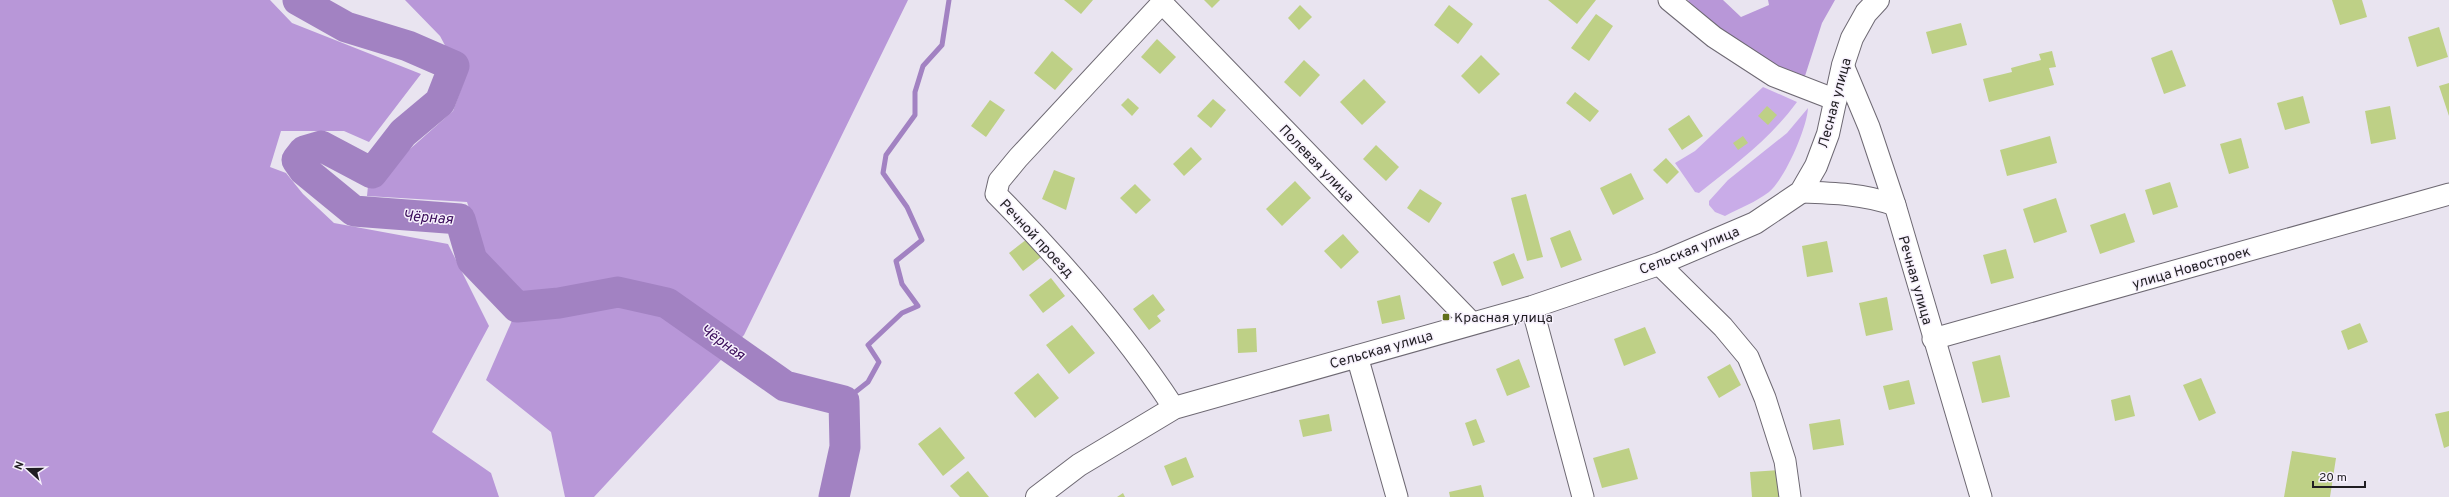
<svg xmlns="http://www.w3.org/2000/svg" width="2449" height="497" font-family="Overpass,sans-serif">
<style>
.green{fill:#c9ace8}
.forest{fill:#b897d8}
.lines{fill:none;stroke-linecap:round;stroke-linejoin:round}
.stream{stroke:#a282c2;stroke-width:5}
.river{stroke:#a282c2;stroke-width:31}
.building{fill:#bed086}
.minor-casing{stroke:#6e6973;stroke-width:23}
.secondary-casing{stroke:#6e6973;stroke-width:24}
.minor{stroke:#fff;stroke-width:21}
.secondary{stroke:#fff;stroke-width:22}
.poi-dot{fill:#606f1b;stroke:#f7f1fd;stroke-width:1.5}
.labels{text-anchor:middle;stroke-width:3;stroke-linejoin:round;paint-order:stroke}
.street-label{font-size:14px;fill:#201e22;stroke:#f7f1fd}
.poi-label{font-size:14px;fill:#201e22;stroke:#f7f1fd;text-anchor:start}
.water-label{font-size:15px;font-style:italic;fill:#3b0d5b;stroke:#f7f1fd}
</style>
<rect width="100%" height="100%" fill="#e9e4f0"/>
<g class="green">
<path d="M1763,87L1797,102C1769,140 1736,164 1699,193L1695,192L1675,163L1695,151Z"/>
<path d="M1808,108C1807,128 1785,179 1769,192C1756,202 1740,208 1725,216L1715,212L1709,205V201L1728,180L1787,133Z"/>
</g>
<g class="forest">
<path d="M0,0H270L292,23L421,74L369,142L344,131H281L270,167L286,173L303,194L334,223L448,244L489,326L432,432L491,473L499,497H0Z"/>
<path d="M405,0H908L744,335L594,497H565L551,432L486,380L524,293L484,252L467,202L367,196L368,186L453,111L464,81L440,36Z"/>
<path d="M1688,0H1723L1741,17L1769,5L1768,0H1835L1822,23L1805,76L1775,65L1697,15Z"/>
</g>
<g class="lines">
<path class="stream" d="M844,401L868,382L879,362L868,345L902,313L918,306L902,284L896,261L922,240L907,207L883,173L886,155L915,115V92L923,66L942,45L949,0"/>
<path class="river" d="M298,0L346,27L408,46L454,66L440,102L403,133L372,173L321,146L304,151L297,160L304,170L354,211L460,219L472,260L517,307L559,303L618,292L667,303L785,386L844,401L845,447L834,497"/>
</g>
<g class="building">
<path d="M1064,0H1093L1081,14Z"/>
<path d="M1204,0H1220L1212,8Z"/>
<path d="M1548,0H1596L1577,24Z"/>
<path d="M2332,0H2362L2367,17L2340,25Z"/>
<path d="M1300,5L1312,17L1299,30L1288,18Z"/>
<path d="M1449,5L1473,24L1458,44L1434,25Z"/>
<path d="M1596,14L1613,26L1589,61L1571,48Z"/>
<path d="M1961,23L1967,45L1932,54L1926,32Z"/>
<path d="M2439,27L2448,57L2417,67L2408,37Z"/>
<path d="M1157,39L1176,57L1160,74L1141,57Z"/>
<path d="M2172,50L2186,86L2164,94L2151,58Z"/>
<path d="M1052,51L1073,69L1055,90L1034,73Z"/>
<path d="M2052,51L2056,67L2049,68L2054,85L1989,102L1983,79L2012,72L2011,68L2041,60L2039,54Z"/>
<path d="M1481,55L1500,74L1479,94L1461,76Z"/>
<path d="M1304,60L1320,75L1300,97L1284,82Z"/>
<path d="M1364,79L1386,102L1362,125L1340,102Z"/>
<path d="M2449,83V116L2439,86Z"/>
<path d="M1575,92L1599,111L1590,122L1566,103Z"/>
<path d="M2303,96L2310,123L2285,130L2277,103Z"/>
<path d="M1128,98L1139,108L1132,116L1121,105Z"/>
<path d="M1213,99L1226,110L1211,128L1197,116Z"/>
<path d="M990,100L1005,110L986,137L971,126Z"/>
<path d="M1767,106L1777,115L1768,125L1758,116Z"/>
<path d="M2390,106L2396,139L2371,144L2365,111Z"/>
<path d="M1689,115L1703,136L1682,150L1668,129Z"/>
<path d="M1743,136L1748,143L1738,150L1733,143Z"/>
<path d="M2050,136L2057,163L2007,176L2000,150Z"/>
<path d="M2241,138L2249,168L2229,174L2220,144Z"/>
<path d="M1376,145L1399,167L1386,181L1363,159Z"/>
<path d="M1191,147L1202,159L1184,176L1173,164Z"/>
<path d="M1666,158L1679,172L1667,184L1653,170Z"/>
<path d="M1054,170L1075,178L1066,210L1042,199Z"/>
<path d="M1631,173L1644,199L1613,215L1600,188Z"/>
<path d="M1295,181L1311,198L1282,226L1266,209Z"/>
<path d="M2170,182L2178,207L2153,215L2145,190Z"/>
<path d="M1135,184L1151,200L1136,214L1120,198Z"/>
<path d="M1420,189L1442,203L1429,223L1407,208Z"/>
<path d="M1526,194L1543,257L1527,261L1511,198Z"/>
<path d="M2056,198L2067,232L2034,243L2023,209Z"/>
<path d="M2125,213L2135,242L2100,254L2090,225Z"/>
<path d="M1570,230L1582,260L1561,268L1550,238Z"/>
<path d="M1343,234L1359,252L1341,269L1324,251Z"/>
<path d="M1031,236L1045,254L1023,271L1009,253Z"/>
<path d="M1827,241L1833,272L1807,277L1802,246Z"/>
<path d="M2006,249L2014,278L1991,284L1983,255Z"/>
<path d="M1514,253L1524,278L1502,286L1493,262Z"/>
<path d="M1051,278L1065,296L1043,313L1029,295Z"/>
<path d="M1153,294L1165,310L1157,316L1161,321L1149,330L1133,309Z"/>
<path d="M1400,295L1405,319L1382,324L1377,301Z"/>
<path d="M1887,297L1893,330L1866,336L1859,303Z"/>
<path d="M2360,323L2368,342L2348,350L2341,331Z"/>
<path d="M1072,325L1095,353L1069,374L1046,345Z"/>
<path d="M1645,327L1656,353L1624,366L1614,339Z"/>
<path d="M1256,328L1257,352L1238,353L1237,329Z"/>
<path d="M2000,355L2010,397L1982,403L1972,362Z"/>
<path d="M1519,359L1530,387L1507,396L1496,369Z"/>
<path d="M1730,364L1741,385L1719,398L1707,377Z"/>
<path d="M1038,373L1059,398L1035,418L1014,393Z"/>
<path d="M2201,378L2216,413L2199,421L2183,385Z"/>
<path d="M1909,380L1915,404L1889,410L1883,386Z"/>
<path d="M2130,395L2135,416L2115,421L2111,400Z"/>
<path d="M2449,411V446L2444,448L2435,414Z"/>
<path d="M1329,414L1332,431L1303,437L1299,420Z"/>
<path d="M1476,419L1485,442L1473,446L1465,423Z"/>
<path d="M1840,419L1844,445L1813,450L1809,424Z"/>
<path d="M940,427L965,458L943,476L918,444Z"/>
<path d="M1629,448L1638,479L1602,488L1593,458Z"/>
<path d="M2292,451L2336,458L2330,497H2284Z"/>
<path d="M1186,457L1194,477L1172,486L1164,466Z"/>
<path d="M1780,470L1782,497H1752L1750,472Z"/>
<path d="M968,471L989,497H960L950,486Z"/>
<path d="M1481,485L1484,497H1450L1449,492Z"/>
<path d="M1123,493L1125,497H1117Z"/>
</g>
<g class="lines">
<defs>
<g id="minor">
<path d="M1669,0L1714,37L1774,76L1836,100"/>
<path d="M1843,65L1869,127L1895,205L1981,497"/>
<path d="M1801,192C1834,193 1864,194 1895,205"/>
<path d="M1659,264L1723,327L1748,357L1765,398L1785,461L1790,497"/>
<path d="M1532,307L1583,497"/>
<path d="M1933,339L2449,194"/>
<path d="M1357,356L1397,497"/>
<path d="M1174,408C1123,330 1061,260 996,194L999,181L1018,158L1162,3L1472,323"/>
</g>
<path id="secondary" d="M1037,497L1079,465L1174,408L1532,307L1659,264L1755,223L1801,192L1816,166L1828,134L1843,65L1852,38L1866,13L1878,0"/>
</defs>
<use href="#minor" class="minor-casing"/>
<use href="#secondary" class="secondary-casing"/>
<use href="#minor" class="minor"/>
<use href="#secondary" class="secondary"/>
</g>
<rect class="poi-dot" x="1442" y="313" width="8" height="8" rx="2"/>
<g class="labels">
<g class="street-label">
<text transform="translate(1834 103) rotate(-75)" y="5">Лесная улица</text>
<text transform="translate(1317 163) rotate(46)" y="5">Полевая улица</text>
<text transform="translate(1037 238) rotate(47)" y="5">Речной проезд</text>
<text transform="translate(1689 250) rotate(-22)" y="5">Сельская улица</text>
<text transform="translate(2191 267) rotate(-16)" y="5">улица Новостроек</text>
<text transform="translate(1916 280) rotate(74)" y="5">Речная улица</text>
<text transform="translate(1381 349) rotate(-16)" y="5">Сельская улица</text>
</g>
<g class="poi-label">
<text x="1454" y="322">Красная улица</text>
</g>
<g class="water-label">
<text transform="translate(428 217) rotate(4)" y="5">Чёрная</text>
<text transform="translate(723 342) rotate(35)" y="5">Чёрная</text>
</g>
</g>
<g transform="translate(28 469) rotate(291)" stroke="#f7f1fd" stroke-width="3" paint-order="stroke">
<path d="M0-3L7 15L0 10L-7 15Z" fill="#201e22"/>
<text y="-6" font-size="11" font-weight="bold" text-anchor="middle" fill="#201e22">N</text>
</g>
<path d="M2313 481v6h52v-6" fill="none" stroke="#201e22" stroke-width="2"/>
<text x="2319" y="481" font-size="12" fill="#201e22" stroke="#f7f1fd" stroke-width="3" paint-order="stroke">20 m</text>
</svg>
